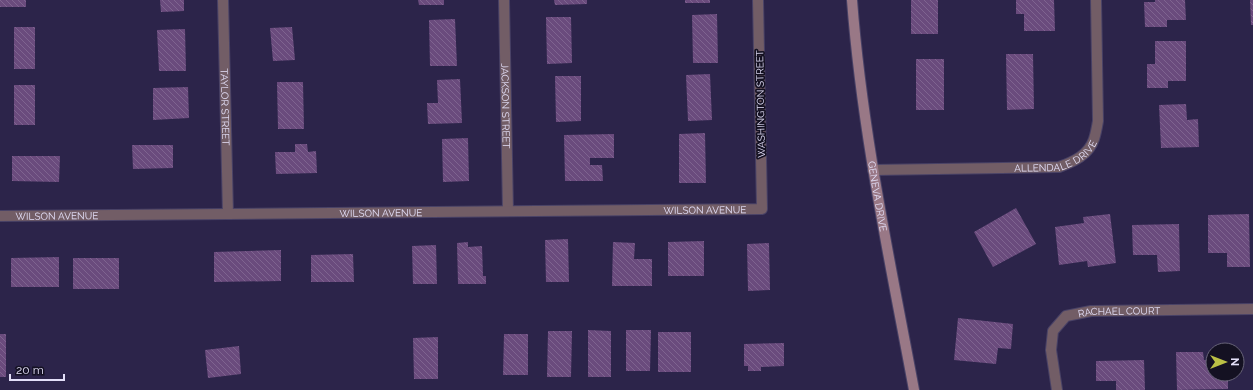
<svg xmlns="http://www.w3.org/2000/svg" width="1253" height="390" font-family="Raleway,sans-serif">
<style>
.building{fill:url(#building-back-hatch)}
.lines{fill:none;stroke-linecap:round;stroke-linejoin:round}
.street-casing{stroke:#494266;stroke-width:12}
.secondary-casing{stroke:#494266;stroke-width:12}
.street{stroke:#725d66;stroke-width:10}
.secondary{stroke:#997886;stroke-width:10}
.labels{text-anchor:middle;stroke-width:3.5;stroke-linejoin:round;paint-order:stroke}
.street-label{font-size:10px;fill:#e3dff8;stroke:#141122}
</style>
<defs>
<pattern id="building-back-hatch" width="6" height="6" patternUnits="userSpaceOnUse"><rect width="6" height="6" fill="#6a4b7d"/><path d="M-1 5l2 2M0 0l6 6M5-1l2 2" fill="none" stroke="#7f6490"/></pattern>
</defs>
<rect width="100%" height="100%" fill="#2c244a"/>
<g class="building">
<rect x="0" y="0" width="26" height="7"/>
<path d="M160,0H184V11L161,12Z"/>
<path d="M418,0H444V5H419Z"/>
<path d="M554,0H587V4L555,5Z"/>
<rect x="685" y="0" width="25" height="3"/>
<rect x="911" y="0" width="27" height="34"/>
<path d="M1016,0H1054L1055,31H1024V14H1016Z"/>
<path d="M1155,0H1185L1186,20H1167V27H1145L1144,2H1155Z"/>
<path d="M1250,0H1253V25H1251Z"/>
<path d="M717,14L718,63H693L692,15Z"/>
<path d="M546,17H571L572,63L547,64Z"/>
<path d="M455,19L457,66H430L429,20Z"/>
<rect x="14" y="27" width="21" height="42"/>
<path d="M292,27L295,60L273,61L270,28Z"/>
<path d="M185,29L186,71H159L157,30Z"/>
<path d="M1155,41H1186V81H1168V88H1147V64H1155Z"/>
<path d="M1006,54H1033L1034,109L1007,110Z"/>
<rect x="916" y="59" width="28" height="51"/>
<path d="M710,74L712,120L688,121L686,75Z"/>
<path d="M555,76H581V121L556,122Z"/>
<path d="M460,79L462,123L428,124L427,103H438L437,80Z"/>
<path d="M277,82H303L304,129H278Z"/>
<rect x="14" y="85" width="21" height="40"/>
<path d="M188,87L189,118L153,120V88Z"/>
<path d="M1186,104L1187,120L1198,119L1199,147L1161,148L1159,105Z"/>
<path d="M705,133L706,183H679V134Z"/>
<path d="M614,134V158H590V165H602L603,181H565L564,135Z"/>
<path d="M468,138L469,181L443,182L442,139Z"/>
<path d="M295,144H307L308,152L316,151L317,173L276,174L275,152H295Z"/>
<path d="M132,145H173V168L133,169Z"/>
<path d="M12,156H60L59,182L12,181Z"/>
<path d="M1016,208L1036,244L993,267L974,232Z"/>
<path d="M1110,214L1116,263L1088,267L1087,261L1059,265L1055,227L1084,223L1083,217Z"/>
<path d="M1249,214L1250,267H1227V253H1208V215Z"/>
<path d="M1179,224L1180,271L1158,272L1157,255H1133L1132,225Z"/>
<path d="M568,239L569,282H546L545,240Z"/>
<path d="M704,241V276H668V242Z"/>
<path d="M468,242V247L482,246L483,276H486V284H458L457,243Z"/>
<path d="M613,242L635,243L634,259H652V286H612Z"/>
<path d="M769,243L770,290L748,291L747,244Z"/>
<path d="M436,245L437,284H413L412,246Z"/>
<path d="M281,250V281L214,282V252Z"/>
<path d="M353,254L354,282H311V255Z"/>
<path d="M59,257V287H11V258Z"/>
<rect x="73" y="258" width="46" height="31"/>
<path d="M958,318L1013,324L1011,349L998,348L996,364L954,360Z"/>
<path d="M588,330L611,331V377H588Z"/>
<path d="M626,330H651L650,371H626Z"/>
<path d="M548,331H572L571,377H547Z"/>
<rect x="658" y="332" width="33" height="40"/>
<rect x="0" y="334" width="6" height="43"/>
<path d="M504,334H528V375H503Z"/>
<path d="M438,337V379H414L413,338Z"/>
<path d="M784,343V366L761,367V371H748V366H744V344Z"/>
<path d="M239,346L241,374L208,378L205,350Z"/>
<path d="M1176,352H1203L1204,360H1213V374H1228V389L1177,390Z"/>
<path d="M1144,360L1145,390H1116V381H1096V361Z"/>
</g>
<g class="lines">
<defs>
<g id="street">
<path id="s1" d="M223,0L228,214"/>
<path id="s2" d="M504,0L508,211"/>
<path id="s3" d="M873,170L1059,167C1073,162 1089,155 1094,139C1096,133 1097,127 1098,121L1096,0"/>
<path id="s4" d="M0,216L762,209L758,0"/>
<path id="s5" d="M1057,390L1051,350L1053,331L1066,316L1091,311L1253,309"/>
</g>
<g id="secondary">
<path id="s6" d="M852,0C862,132 890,261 914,390"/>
</g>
</defs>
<use href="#street" class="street-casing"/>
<use href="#secondary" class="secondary-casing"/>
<use href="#street" class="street"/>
<use href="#secondary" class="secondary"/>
</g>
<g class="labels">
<g class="street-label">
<text transform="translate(760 104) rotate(-91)" y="4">WASHINGTON STREET</text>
<text dy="4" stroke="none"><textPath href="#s2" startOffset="106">JACKSON STREET</textPath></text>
<text dy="4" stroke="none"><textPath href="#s1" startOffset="107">TAYLOR STREET</textPath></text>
<text dy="4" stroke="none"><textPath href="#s3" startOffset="186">ALLENDALE DRIVE</textPath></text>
<text dy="4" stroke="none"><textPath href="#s6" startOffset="198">GENEVA DRIVE</textPath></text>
<text dy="4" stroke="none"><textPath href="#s4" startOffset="705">WILSON AVENUE</textPath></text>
<text dy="4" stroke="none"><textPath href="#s4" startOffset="381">WILSON AVENUE</textPath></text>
<text dy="4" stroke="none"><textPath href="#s4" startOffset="57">WILSON AVENUE</textPath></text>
<text dy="4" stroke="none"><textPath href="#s5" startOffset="133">RACHAEL COURT</textPath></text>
</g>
</g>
<g transform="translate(1225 362) rotate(90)"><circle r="19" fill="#141122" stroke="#676378"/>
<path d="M0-3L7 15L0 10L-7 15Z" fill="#bbc045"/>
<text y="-6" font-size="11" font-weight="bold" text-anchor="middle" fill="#e3dff8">N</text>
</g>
<path d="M10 374v6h54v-6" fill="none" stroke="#e3dff8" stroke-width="2"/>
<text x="16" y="374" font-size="12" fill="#e3dff8" stroke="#141122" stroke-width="3" paint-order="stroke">20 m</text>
</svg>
